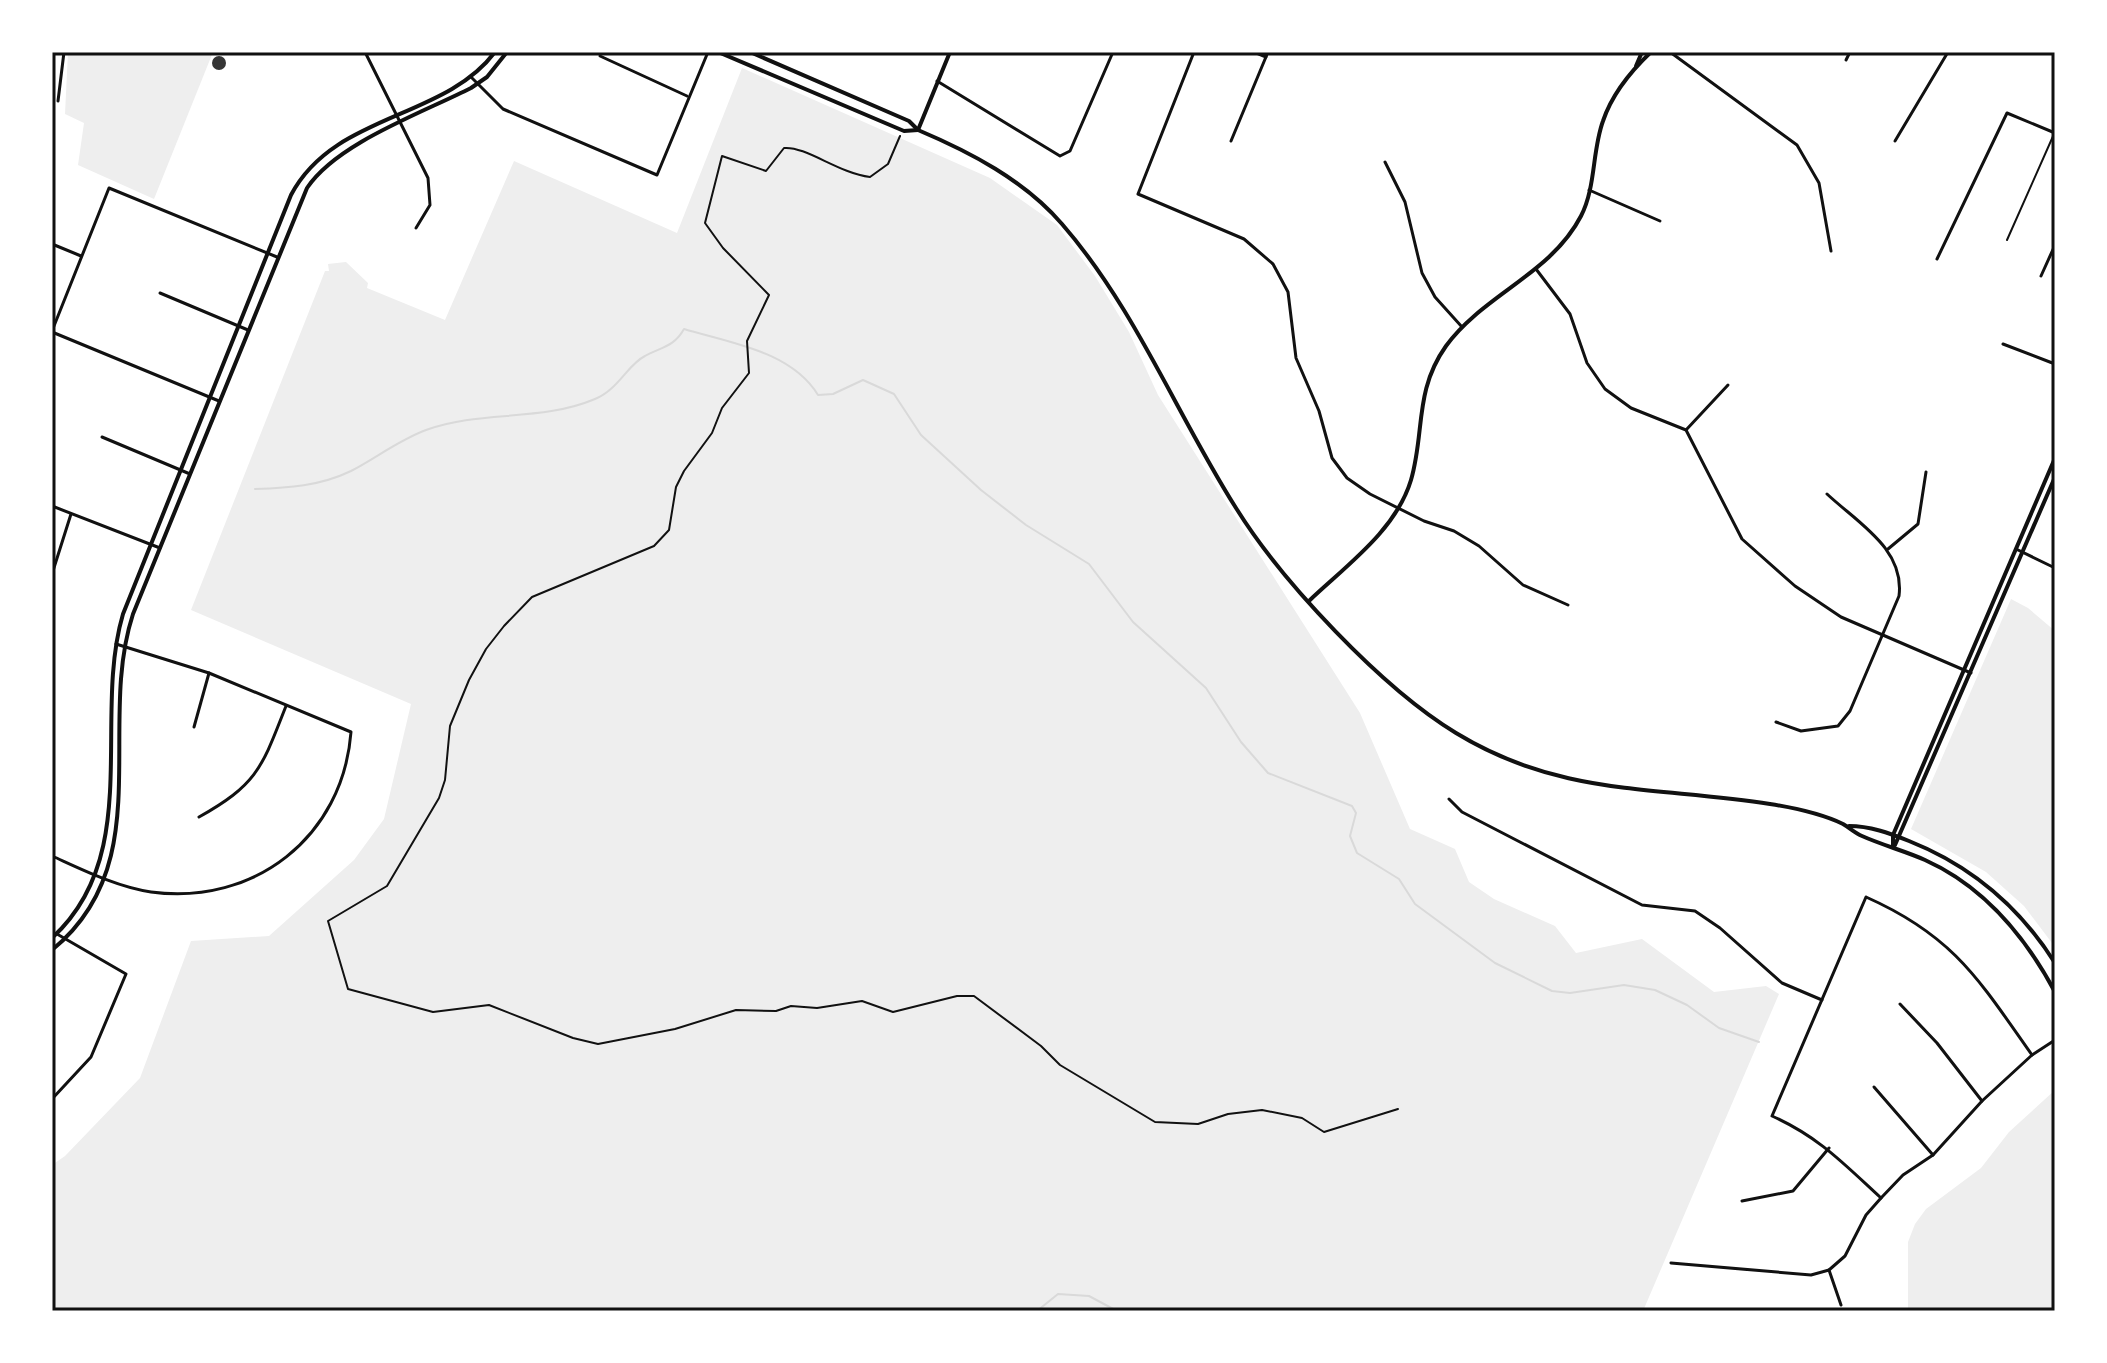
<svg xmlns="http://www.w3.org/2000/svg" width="2107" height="1363" font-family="Bitter,serif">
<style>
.green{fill:#eee}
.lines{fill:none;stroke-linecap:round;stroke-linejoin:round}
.stream{stroke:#d9d9d9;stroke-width:2}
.building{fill:#353535}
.service{stroke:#111;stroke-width:2}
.minor{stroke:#111;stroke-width:3}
.tertiary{stroke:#111;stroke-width:4}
.secondary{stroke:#111;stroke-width:4}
.neatline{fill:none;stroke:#111;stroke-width:3}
</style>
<rect width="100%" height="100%" fill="#fff"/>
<g class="green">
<path d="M68,52H213L154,199L78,165L84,123L65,114Z"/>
<path d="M742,68L990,178L1057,225L1095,276L1129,332L1158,395L1360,713L1410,829L1455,849L1469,882L1494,899L1555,926L1576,953L1642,939L1714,992L1766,986L1779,994L1643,1311H52V1165L65,1156L140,1078L191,941L269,936L354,860L384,819L411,704L191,610L325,271H329L328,264L346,262L368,283L367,288L445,320L514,161L677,233Z"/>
<path d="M2011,599L2028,608L2055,631V947L2024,906L1986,872L1911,829Z"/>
<path d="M2055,1090V1302L2051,1311H1908V1242L1915,1224L1926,1209L1981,1168L2009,1132Z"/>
</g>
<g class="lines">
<g class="stream">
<path d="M255,489C288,488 320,486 351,471C376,458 399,440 426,430C480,410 541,422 595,399C619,389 628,364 645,356C661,347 674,347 684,329C730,343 791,351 818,395L833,394L863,380L894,394L921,435L981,490L1026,525L1089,564L1133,622L1206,688L1241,742L1268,773L1352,806L1356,813L1350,836L1357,853L1399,879L1415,904L1495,963L1552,991L1570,993L1624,985L1655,990L1687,1005L1719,1028L1759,1042"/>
<path d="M1037,1311L1058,1294L1089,1296L1117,1311"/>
</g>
</g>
<circle class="building" cx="219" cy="63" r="7"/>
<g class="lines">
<g class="service">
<path d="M900,136L888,164L870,177C838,173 806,146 784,148L766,171L722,156L705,223L723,248L769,295L747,341L749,373L722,408L712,433L684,471L676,487L669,530L654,546L532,597L504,626L486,649L469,680L450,726L445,780L439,798L387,886L328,921L348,989L433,1012L489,1005L573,1038L598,1044L675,1029L736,1010L776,1011L791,1006L817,1008L862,1001L893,1012L957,996H974L1041,1046L1060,1065L1155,1122L1198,1124L1228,1114L1262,1110L1302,1118L1324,1132L1398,1109"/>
<path d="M2007,240L2054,134"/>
</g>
<g class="minor">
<path d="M365,52L428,178L430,205L416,228"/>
<path d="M1194,52L1138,194L1244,239L1273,264L1288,292L1296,358L1319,411L1332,458L1347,478L1370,494L1424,521L1454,531L1479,546L1523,585L1568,605"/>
<path d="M1254,52L1266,57"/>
<path d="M1670,52L1797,145L1819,183L1831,251"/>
<path d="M600,56L687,96"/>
<path d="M1846,60L1850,52"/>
<path d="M471,77L503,109L657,175L708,52"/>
<path d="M937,81L1060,156L1070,151L1113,52"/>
<path d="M58,101L64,52"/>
<path d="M1231,141L1268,52"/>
<path d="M1895,141L1948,52"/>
<path d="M1385,162L1405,202L1422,273L1435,297L1462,327"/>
<path d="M1589,190L1660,221"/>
<path d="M52,244L81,256"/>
<path d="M1937,259L2007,113L2055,133"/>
<path d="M1536,269L1570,314L1587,363L1605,389L1631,408L1686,430L1742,539L1795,586L1841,617L1971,673"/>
<path d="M2041,276L2055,245"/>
<path d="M160,293L248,330"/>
<path d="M52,331L109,188L277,257"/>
<path d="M52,332L219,401"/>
<path d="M2003,344L2055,364"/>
<path d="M1686,430L1728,385"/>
<path d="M102,437L190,474"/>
<path d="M52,506L160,548"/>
<path d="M1888,549L1918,524L1926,472"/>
<path d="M2016,549L2055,568"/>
<path d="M52,574L71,514"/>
<path d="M1776,722L1801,731L1838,726L1850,711L1899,596C1905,549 1858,523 1827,494"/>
<path d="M194,727L209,673"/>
<path d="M1449,799L1462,812L1642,905L1695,911L1720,928L1782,983L1822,1000"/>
<path d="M199,817C258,784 262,767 286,706"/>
<path d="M52,856C83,870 117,887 151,892C254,906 343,837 351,732L209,673L116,644"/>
<path d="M1900,1004L1937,1043L1982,1101"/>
<path d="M1874,1087L1933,1155"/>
<path d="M52,1099L91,1057L126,974L57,934"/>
<path d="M1881,1198C1844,1164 1819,1137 1772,1116L1866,897C1954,936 1979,980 2032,1055"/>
<path d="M1742,1201L1793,1191L1829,1148"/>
<path d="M1671,1263L1811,1275L1829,1270"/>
<path d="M1841,1305L1829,1270L1845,1256L1866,1215L1881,1198L1903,1175L1933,1155L1982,1101L2032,1055L2055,1040"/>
</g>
<g class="tertiary">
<path d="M1636,66L1642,52"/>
<path d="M918,130L950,52"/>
<path d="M1310,600C1347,565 1396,530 1411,480C1425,432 1414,391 1446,346C1483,295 1551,274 1581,216C1596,187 1592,151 1603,121C1612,94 1631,71 1651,52"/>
<path d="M1895,845L2055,477"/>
<path d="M1893,847V835L2055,458"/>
<path d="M52,938C144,854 92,719 123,614L291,195C334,113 444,120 495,52"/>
<path d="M52,950C159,863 96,727 133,614L307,188C337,143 422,113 471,88L487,77L507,52"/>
</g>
<g class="secondary">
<path d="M718,52L904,131L918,130"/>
<path d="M750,52L909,121L918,130C970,152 1024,180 1062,224C1135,308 1177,415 1236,508C1282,582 1382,688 1456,733C1561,797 1656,786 1770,804C1795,808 1820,813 1843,824C1850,828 1855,833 1862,836C1882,845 1905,851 1925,860C1985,887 2025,936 2055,992"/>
<path d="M1849,826C1870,826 1889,833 1909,841C1972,866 2019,906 2055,963"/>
</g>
</g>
<rect width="2107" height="1363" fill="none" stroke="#ffffff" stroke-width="108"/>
<rect x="54" y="54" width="1999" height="1255" class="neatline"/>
</svg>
